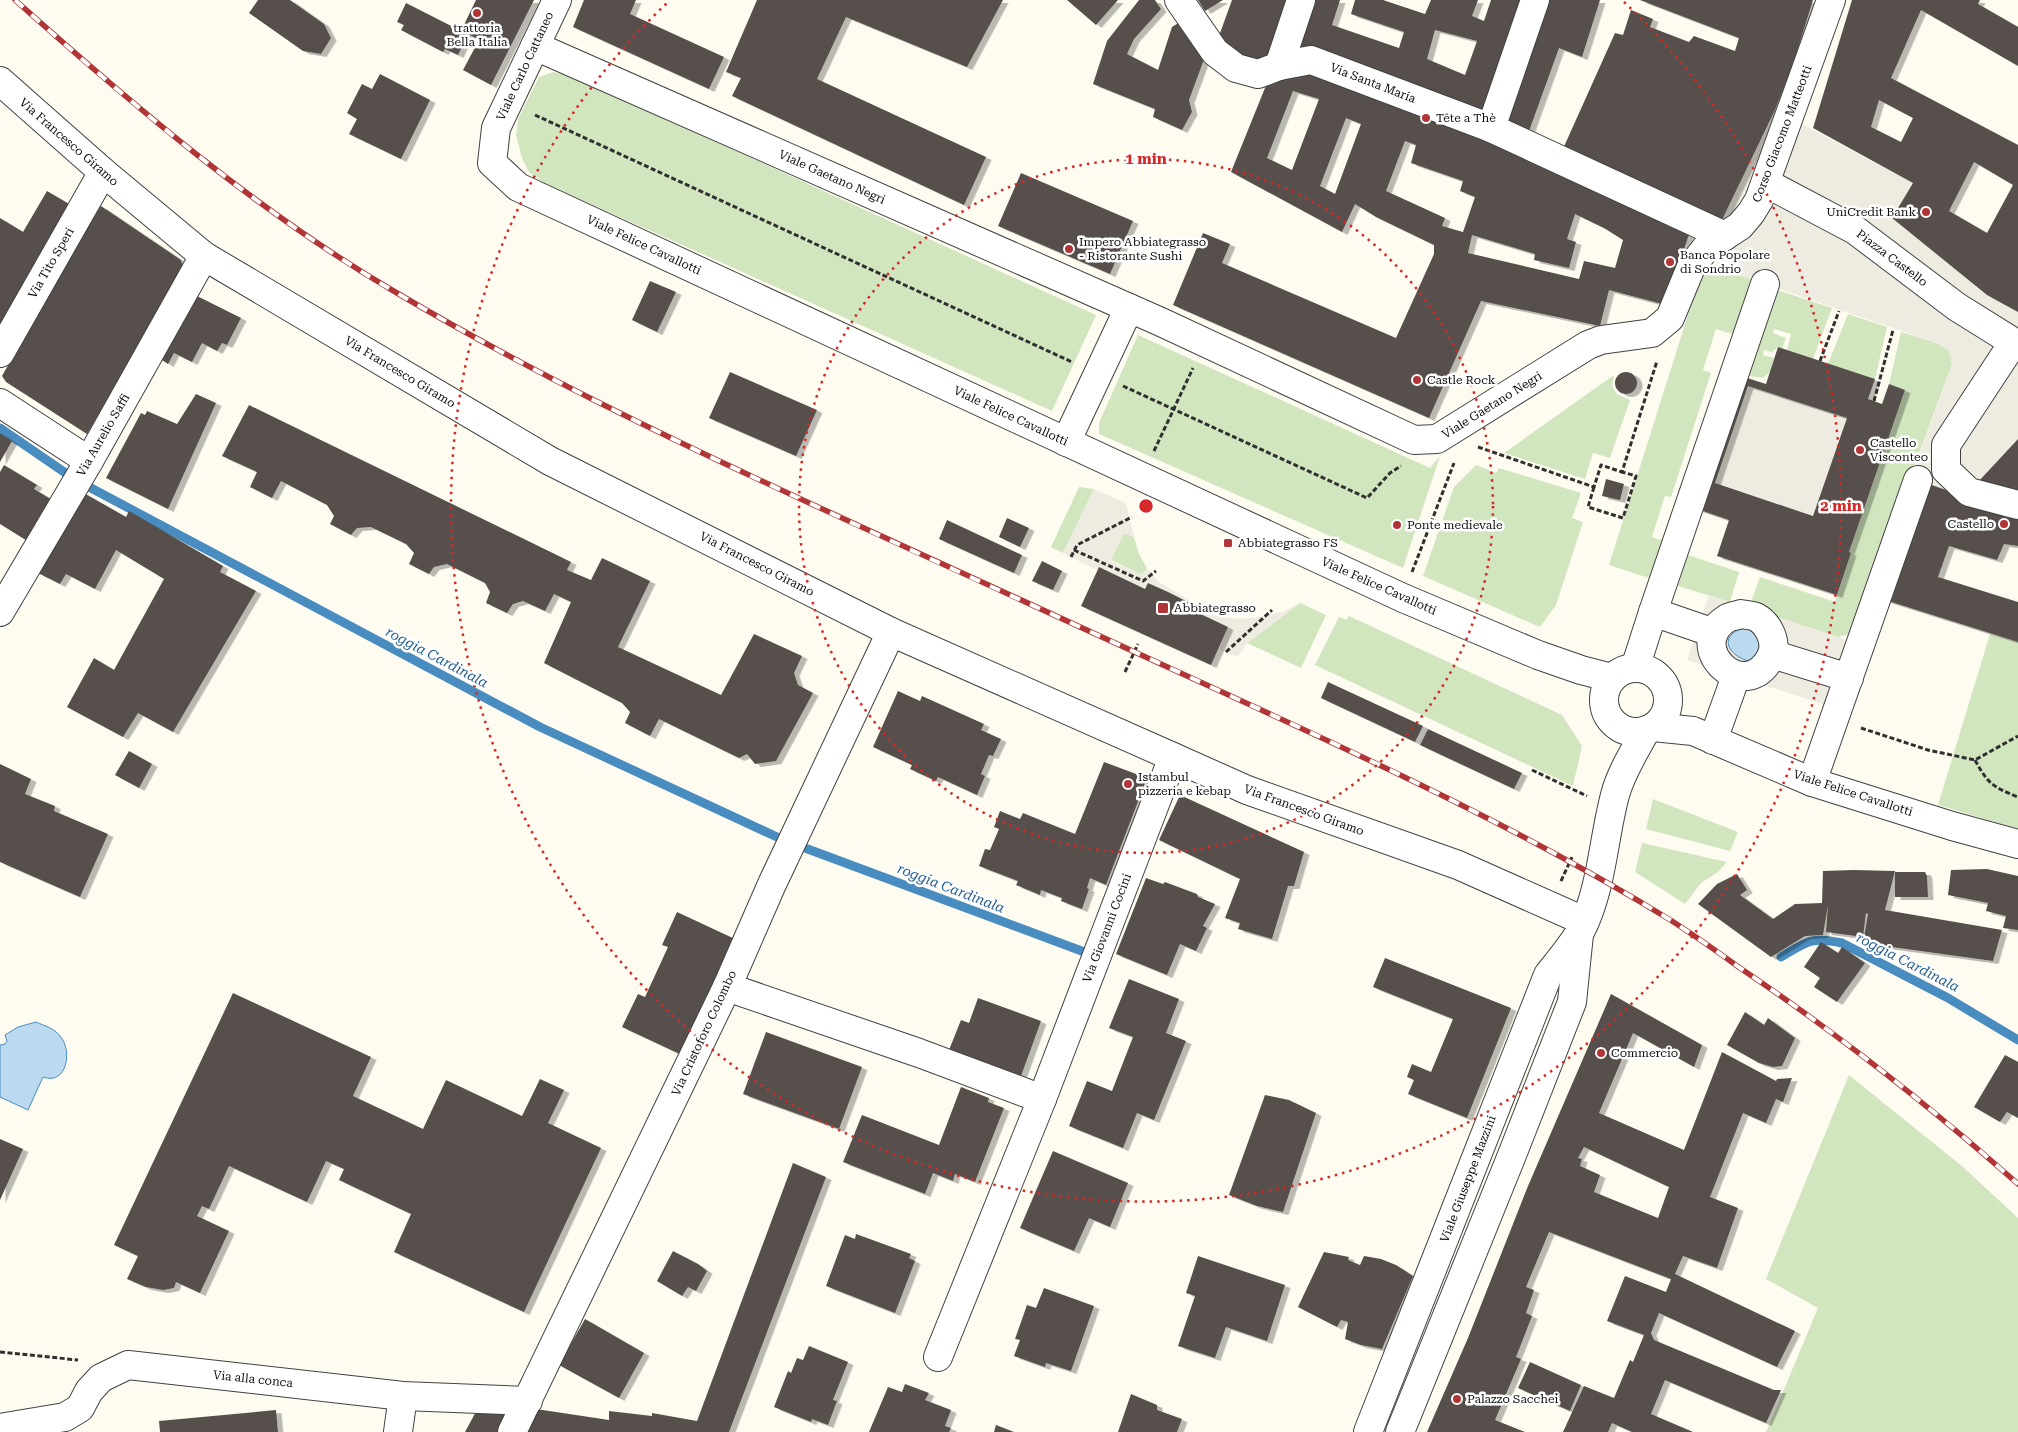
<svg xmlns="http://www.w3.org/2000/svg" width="2018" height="1432" font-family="'Roboto Serif',serif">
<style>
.green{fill:#d1e5be}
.plaza{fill:#eeebe0}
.water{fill:#bbdaf0;stroke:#498cc0}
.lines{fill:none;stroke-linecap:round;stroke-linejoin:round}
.stream{stroke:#498cc0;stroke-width:9}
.building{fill:#56504c;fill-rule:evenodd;filter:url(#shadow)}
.minor-casing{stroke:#414141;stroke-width:30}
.path{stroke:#303030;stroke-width:3;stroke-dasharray:5 2.5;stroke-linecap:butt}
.minor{stroke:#fff;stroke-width:28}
.rail-casing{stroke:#b13436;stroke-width:5.5}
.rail{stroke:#fff;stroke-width:4;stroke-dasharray:11;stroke-linecap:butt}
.ring{fill:none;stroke:#d62828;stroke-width:2.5;stroke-dasharray:2.5 5}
.poi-dot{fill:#b13436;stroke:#fff;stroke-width:2}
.labels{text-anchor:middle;stroke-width:5;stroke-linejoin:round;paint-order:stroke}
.poi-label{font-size:12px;fill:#0e0e0e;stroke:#fff;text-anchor:start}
.street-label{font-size:12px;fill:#0e0e0e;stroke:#fff}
.water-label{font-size:14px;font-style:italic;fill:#245f94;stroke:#fff}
.centre{fill:#d62828;stroke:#fff;stroke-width:2.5}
.ring-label{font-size:15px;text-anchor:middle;font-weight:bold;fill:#d62828;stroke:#fff;stroke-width:5;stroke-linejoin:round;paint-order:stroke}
</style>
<defs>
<filter id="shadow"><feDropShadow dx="5.5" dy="3" stdDeviation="0" flood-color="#0004"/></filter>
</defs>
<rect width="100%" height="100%" fill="#fefcf1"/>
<g class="green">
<path d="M553,72L571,76L1096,315L1052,411L544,183L529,172L522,158L516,135L518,119L539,77Z"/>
<path d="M1712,269H1722L1756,281L1738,336L1716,329L1703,370L1711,373L1671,497L1665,496L1652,537L1673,544L1661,582L1609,565L1699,280L1705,273Z"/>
<path d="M1774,289L1832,308L1813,359L1787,350L1791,334L1774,329L1773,333L1786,338L1782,349L1778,347L1772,352L1764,350L1763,355L1774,358L1770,372L1763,378L1749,376V378L1744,377Z"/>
<path d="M1848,314L1887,327L1875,379L1828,364Z"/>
<path d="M1901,332L1940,344L1949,351L1952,364L1853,633L1838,637L1749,608L1760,577L1835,602L1851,553L1849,552L1905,391L1889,384Z"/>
<path d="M1138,335L1430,468L1440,456L1403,568L1099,434V423Z"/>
<path d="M1614,375L1612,386L1617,394L1630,400L1610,458L1593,453L1585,479L1504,453Z"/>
<path d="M1476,465L1496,473L1499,468L1581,493L1572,518L1583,522L1556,605L1540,627L1423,576L1454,487Z"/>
<path d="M1079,487L1094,489L1063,553L1051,547Z"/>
<path d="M1124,533L1134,537L1139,554L1147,568L1142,575L1111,560Z"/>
<path d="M1688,555L1739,572L1730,602L1678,586Z"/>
<path d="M1300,603L1326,615L1301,668L1247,643Z"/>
<path d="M1349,616L1562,715L1582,746L1573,786L1315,665L1339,617L1346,620Z"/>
<path d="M1990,634L2018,642V829L1938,805Z"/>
<path d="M1653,799L1738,832L1730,851L1646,829Z"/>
<path d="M1642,843L1727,862L1718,872L1701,883L1685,904L1635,872Z"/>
<path d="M1849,1075L1963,1167L2018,1218V1432H1766L1818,1308L1766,1279Z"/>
</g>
<g class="plaza">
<path d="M1775,110L1913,183L1892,218L1987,295L2018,312V439L1964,497L1911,478L1952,364L1949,351L1939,344L1742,276L1721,222Z"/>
<path d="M1748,386L1847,418L1813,516L1715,483Z"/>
<path d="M1094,489L1126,503L1134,537L1124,533L1111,561L1142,575L1147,568L1159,582L1216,616L1240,619L1260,617L1285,611L1300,603L1247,643L1238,657L1219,649L1228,627L1188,608L1190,602L1149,584L1145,589L1099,568L1097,570L1063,553Z"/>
<path d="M1709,595L1868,647L1847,712L1687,660Z"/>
</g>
<g class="water">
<path d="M1746,628H1752L1766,653L1748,661C1725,654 1719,633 1746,628Z"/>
<path d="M36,1022C45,1026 54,1028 60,1036C73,1050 67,1086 43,1077L28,1110L0,1097V1045L5,1044L7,1041L5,1035L18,1027Z"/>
</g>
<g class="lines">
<g class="stream">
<path d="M0,428L67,474"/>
<path d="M91,488L540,727L777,837"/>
<path d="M805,848L1087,953"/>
<path d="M1781,957C1806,942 1811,936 1842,943L1948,998L2018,1040"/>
</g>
</g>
<g class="building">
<path d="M258,0H290L324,24L331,38L321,54L303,51L249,13Z"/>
<path d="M476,0H534L491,85L463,70L479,40L468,34L458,55L445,49L443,52L401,30L404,25L397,22L406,3L461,31Z"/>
<path d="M584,0H636L630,14L724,57L709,89L573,27Z"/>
<path d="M757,0H1003L967,67L846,17L817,79L986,157L964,205L732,96L741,78L726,72Z"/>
<path d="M1067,0H1118L1096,25Z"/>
<path d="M1139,0H1155L1161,9L1134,39L1127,54L1158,70L1172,27L1183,20L1206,54L1189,100L1192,112L1182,130L1153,117L1155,109L1093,84L1107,41Z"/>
<path d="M1198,0H1223L1205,11Z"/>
<path d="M1232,0H1292L1270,59L1257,63L1225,51L1219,36Z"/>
<path d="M1308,0H1340L1332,25L1399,48L1404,32L1351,14L1355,0H1383L1425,14L1431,0H1478L1472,16L1484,21L1491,0H1526L1488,118L1294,45ZM1435,30L1477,41L1465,75L1427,59Z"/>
<path d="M1545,0H1600L1582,57L1559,48L1528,134L1502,124Z"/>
<path d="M1640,0H1813L1793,64L1775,110L1721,222L1562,151L1615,33L1623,35L1631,10L1653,19L1650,27L1689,42L1694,36L1735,51L1739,38Z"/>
<path d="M1852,0H1980L1978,4L2018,27V66L1921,10L1891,78L2018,145V312L1987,295L1892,218L1913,183L1813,128ZM1879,100L1913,118L1901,142L1871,127ZM1974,162L2013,185L1987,233L1949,211Z"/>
<path d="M1303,67L1481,130L1691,228L1666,305L1609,290L1600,326L1481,301L1429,418L1173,305L1203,233L1230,244L1222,263L1396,338L1434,254V245L1376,217L1355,204L1342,232L1231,172L1267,83L1285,79ZM1293,91L1319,99L1292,170L1267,158ZM1346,118L1361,124L1335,194L1320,186ZM1405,141L1416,145L1411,163L1463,181L1460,191L1475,197L1463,232L1442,226L1445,218L1386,191ZM1575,214L1604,228L1623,240L1615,268L1584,261L1579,279L1468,253L1472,235L1535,254L1534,260L1569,268L1576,242L1567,239Z"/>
<path d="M380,74L430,100L401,159L349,134L357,119L347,113L362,84L372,89Z"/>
<path d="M1021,173L1133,221L1110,274L998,226Z"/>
<path d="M47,191L74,207L0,336V218L23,232Z"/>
<path d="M101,206L181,260L183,267L87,434L6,382L2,376L78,242Z"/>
<path d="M650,281L676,292L657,332L632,320Z"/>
<path d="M195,295L241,318L227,345L222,343L217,351L202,343L192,362L174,353L168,364L162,360Z"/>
<path d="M1778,347L1875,379L1868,399L1882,404L1889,384L1905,390L1849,552L1851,553L1837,595L1717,556L1729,520L1697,509L1744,377L1766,384ZM1748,386L1847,418L1813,516L1715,483Z"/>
<circle cx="1626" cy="383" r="11"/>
<path d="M730,372L817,410L796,456L709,418Z"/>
<path d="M196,394L216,403L168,509L106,478L141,413L145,415L147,411L177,424Z"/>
<path d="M249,405L571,562L567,570L591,580L602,558L650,581L618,647L721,695L754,634L802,656L794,673L798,685L813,693L776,761L755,764L747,754L739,758L659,719L650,736L625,723L630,712L622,703L544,663L571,602L554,594L545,611L523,601L513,604L507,613L486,603L490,592L485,583L447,564L434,567L429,574L409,564L414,553L406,544L371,527L357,528L351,535L330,524L334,516L327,505L281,481L272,498L250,487L257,472L222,456Z"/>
<path d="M0,433L12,441L0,462Z"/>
<path d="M2018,439V500L1978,482Z"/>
<path d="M4,465L37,485L34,489L54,501L29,542L0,524V472Z"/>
<path d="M1606,479L1624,484L1620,500L1602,496Z"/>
<path d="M1926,483L1992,506L2018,514V546L2004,544L1997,560L1949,546L1938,577L2018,602V642L1885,600Z"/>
<path d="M82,492L126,517L129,511L223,566L220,572L256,591L173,732L138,713L123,737L67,707L94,658L114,670L164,579L116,550L95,589L66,574L60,584L38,573Z"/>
<path d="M1007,518L1029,528L1020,547L999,537Z"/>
<path d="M947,520L1022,555L1014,573L939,539Z"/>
<path d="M1042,561L1062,571L1053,590L1032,581Z"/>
<path d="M1099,567L1145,589L1148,583L1168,592L1190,603L1188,608L1228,627L1211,665L1081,606Z"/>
<path d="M1328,682L1423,726L1415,742L1321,698Z"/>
<path d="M898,691L920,701L922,696L984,724L981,730L1001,739L993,756L989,755L981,774L985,776L977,795L938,777L936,781L910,769L912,765L873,747Z"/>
<path d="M1428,729L1522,773L1514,789L1420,745Z"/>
<path d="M129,751L152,764L139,788L115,775Z"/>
<path d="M1104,762L1147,778L1106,885L1090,878L1087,888L1089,889L1082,909L1061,901L1062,898L1041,890L1040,895L1016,885L1018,881L979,866L985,849L990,850L999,829L994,827L1000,811L1020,819L1023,813L1075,834Z"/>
<path d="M0,764L31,779L25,794L55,806L54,811L108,834L80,897L0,862Z"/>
<path d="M1180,795L1304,852L1294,886H1288L1272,939L1238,929L1240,923L1225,918L1240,879L1159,840Z"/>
<path d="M1987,869L2018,876V930L2003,928L2006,916L1986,911L1988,903L1948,895L1951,870Z"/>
<path d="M1853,870L1895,871L1885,910L2002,930L1993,961L1863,943L1868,914L1866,913L1863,937L1826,932L1828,905L1823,935L1805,936L1771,957L1698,904L1717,884L1737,874L1747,890L1740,895L1773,919L1795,904L1822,903L1823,871Z"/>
<path d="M1895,872H1925L1927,876L1928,897H1895Z"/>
<path d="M1146,878L1163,884L1165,882L1197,894L1198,897L1215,904L1203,926L1207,928L1196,951L1180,944L1167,975L1116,954Z"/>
<path d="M677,912L737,940L684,1056L622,1027L638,994L645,997L668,947L662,945Z"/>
<path d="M1821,942L1838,953L1842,947L1865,963L1837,1002L1814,987L1820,978L1804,967Z"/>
<path d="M1385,958L1511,1008L1467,1118L1408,1094L1414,1080L1407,1077L1412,1064L1431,1072L1453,1019L1373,987Z"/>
<path d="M1129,979L1179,999L1166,1033L1186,1041L1154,1120L1137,1113L1123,1148L1069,1126L1087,1081L1112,1091L1133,1037L1109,1028Z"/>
<path d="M233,993L371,1057L353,1096L423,1129L446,1080L522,1116L540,1079L564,1090L548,1123L601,1148L524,1312L394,1252L411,1214L339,1180L344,1169L326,1161L307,1202L229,1166L209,1209L202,1206L197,1216L229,1231L200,1293L176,1282L174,1288L163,1290L146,1287L127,1279L138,1256L114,1245Z"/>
<path d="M1611,994L1702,1045L1694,1067L1633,1033L1599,1113L1684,1150L1722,1052L1776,1081L1777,1079L1792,1078L1783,1102L1776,1099L1766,1123L1743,1113L1710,1197L1738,1208L1717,1268L1683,1256L1675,1274L1795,1331L1777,1367L1659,1313L1651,1333L1654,1340L1774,1390H1781L1766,1423L1665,1380L1651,1414L1693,1432H1632L1612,1423L1608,1432H1563L1584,1386L1614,1398L1630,1360L1633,1362L1644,1335L1607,1321L1625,1276L1666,1292L1671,1279L1549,1232L1526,1287L1534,1290L1526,1313L1532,1316L1516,1357L1521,1359L1495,1420L1525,1432H1427L1468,1338L1528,1186ZM1584,1147L1669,1187L1658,1218L1594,1192L1600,1175L1580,1166L1582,1159L1578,1158Z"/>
<path d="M978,998L1041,1021L1021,1076L949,1050L961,1020L969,1023Z"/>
<path d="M1745,1012L1764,1025L1768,1018L1795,1038L1782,1066L1773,1067L1759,1063L1727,1045Z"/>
<path d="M766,1032L862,1067L839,1129L743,1094Z"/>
<path d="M2005,1055L2018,1062V1118L2007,1112L2000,1122L1974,1107Z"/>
<path d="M961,1087L989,1098L988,1102L1004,1108L975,1182L955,1174L953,1181L933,1173L925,1194L843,1162L862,1115L939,1145Z"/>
<path d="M1265,1095L1289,1100L1316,1113L1283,1212L1257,1206L1229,1195Z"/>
<path d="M0,1139L23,1149L0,1200Z"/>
<path d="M1053,1151L1128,1183L1110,1227L1089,1218L1074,1251L1020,1228Z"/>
<path d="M793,1163L826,1177L729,1432H526L536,1409L609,1420V1411L652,1416V1413L697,1421Z"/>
<path d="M856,1234L911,1254L909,1258L915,1261L895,1313L826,1286L845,1235L855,1239Z"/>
<path d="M673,1251L698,1264L707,1271L696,1291L688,1287L682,1296L657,1281Z"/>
<path d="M1324,1252L1349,1257L1348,1260L1360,1265L1364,1256L1381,1259L1396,1265L1413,1276L1382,1349L1361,1345L1345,1339L1348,1322L1341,1320L1337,1327L1298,1307Z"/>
<path d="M1198,1256L1285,1285L1267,1341L1226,1327L1215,1358L1178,1346L1195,1296L1186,1293Z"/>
<path d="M1044,1288L1094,1306L1071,1371L1046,1363L1045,1367L1014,1356L1020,1340L1015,1339L1027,1305L1036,1308Z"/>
<path d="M585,1319L644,1353L619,1398L559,1365Z"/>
<path d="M809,1346L848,1362L833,1400L837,1401L828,1425L812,1419L811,1422L774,1407L788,1371L791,1373L797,1358L803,1360Z"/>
<path d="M1530,1362L1581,1385L1570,1411L1518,1388Z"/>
<path d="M905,1384L929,1393L925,1400L951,1410L945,1426L951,1428L949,1432H869L888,1387L902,1392Z"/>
<path d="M1131,1394L1157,1405V1410L1182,1419L1177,1432H1118Z"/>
<path d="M479,1406L515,1407L502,1432H465Z"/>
<path d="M276,1410L278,1432H160L159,1421Z"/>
<path d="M996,1425L1014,1432H994Z"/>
</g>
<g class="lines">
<defs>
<g id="minor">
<path d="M557,0L496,128L492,163L518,187L1403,598L1538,655L1581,670L1612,678"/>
<path d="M1179,0L1215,52L1236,68L1258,74L1279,66L1311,60L1491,128L1725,236"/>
<path d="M535,46L1161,322L1414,440L1437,439L1588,345L1601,340L1652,333L1670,318L1691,267L1706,248L1740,226L1751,213L1759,200L1831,0"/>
<path d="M1279,66L1301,0"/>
<path d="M0,81L103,172L204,256L550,461L891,632L1173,757L1247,790L1458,865L1584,921"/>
<path d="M1491,128L1535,0"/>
<path d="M1766,183L1855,230L1957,307L2018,345"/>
<path d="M2013,343L1946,445V470L1969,492L2018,505"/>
<path d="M0,353L103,172"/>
<path d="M0,403L89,461"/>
<path d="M1066,442L1129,308"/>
<path d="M0,612L89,461L204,256"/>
<path d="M1741,614C1745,615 1752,615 1756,617C1769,624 1778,643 1771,657C1744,707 1684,646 1726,619C1730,616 1736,616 1741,614Z"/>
<path d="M1714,633L1653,612L1765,284"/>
<path d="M1772,654L1849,678"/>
<circle cx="1636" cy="700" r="32"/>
<path d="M1635,668L1653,612"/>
<path d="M1653,727L1693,731L1812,782L1952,826L2018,844"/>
<path d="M1713,740L1736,676"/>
<path d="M1812,782L1918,480"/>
<path d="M727,987L919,1053L1042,1099L1173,757"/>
<path d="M938,1357L1042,1099"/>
<path d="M0,1428L65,1417L80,1408L89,1391L101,1378L128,1365L403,1396L528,1401"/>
<path d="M398,1432L403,1396"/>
<path d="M512,1432L727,987L772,884L891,632"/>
<path d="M1368,1432L1548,975C1559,961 1571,947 1580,932C1602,890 1603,840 1615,795C1621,772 1635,751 1646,730"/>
<path d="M1400,1432L1512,1155L1572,1002L1579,934"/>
</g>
</defs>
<use href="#minor" class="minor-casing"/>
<g class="path">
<path d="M535,115L1072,362"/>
<path d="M1820,361L1839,311"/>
<path d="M1123,386L1367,498L1390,473L1401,466"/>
<path d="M1874,401L1893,330"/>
<path d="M1478,447L1594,487L1601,465L1622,472L1657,361"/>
<path d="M1154,451L1193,368"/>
<path d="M1594,487L1588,507L1623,518L1636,476L1622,472"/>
<path d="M1074,550L1143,581L1156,571"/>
<path d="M1071,557L1077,545L1132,517"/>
<path d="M1412,572L1454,463"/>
<path d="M1226,652L1272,610"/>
<path d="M1125,672L1138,644"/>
<path d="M1861,728L1928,750L1975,760L2018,736"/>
<path d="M1975,760C1988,784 1993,787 2018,797"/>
<path d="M1532,770L1587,796"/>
<path d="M1561,881L1572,857"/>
<path d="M0,1352L78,1360"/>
</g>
<use href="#minor" class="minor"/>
<defs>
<path id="rail" d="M15,0C135,107 258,212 397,293C529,371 666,437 805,501C947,567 1090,631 1233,697C1382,765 1532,835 1672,921C1695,936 1718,952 1740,968C1838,1034 1930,1106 2018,1184"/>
</defs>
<use href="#rail" class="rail-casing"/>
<use href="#rail" class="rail"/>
</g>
<g class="ring">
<circle cx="1146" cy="506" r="347"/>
<path d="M1624 2A695 695 0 1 1 668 2"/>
</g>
<g class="poi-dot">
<circle cx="477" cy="13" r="5"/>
<circle cx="1426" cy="118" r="5"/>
<circle cx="1926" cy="212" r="5"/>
<circle cx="1069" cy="249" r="5"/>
<circle cx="1670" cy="262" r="5"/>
<circle cx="1417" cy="380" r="5"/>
<circle cx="1860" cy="450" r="5"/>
<circle cx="2004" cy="524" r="5"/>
<circle cx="1397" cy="525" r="5"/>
<rect x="1223" y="538" width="10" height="10" rx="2.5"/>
<rect x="1157" y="602" width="12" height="12" rx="2.5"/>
<circle cx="1128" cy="784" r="5"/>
<circle cx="1601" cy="1053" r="5"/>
<circle cx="1457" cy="1399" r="5"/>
</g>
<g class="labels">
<g class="poi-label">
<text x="477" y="32" text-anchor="middle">trattoria<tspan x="477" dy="14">Bella Italia</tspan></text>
<text x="1436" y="122">Tête a Thè</text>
<text x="1916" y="216" text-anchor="end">UniCredit Bank</text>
<text x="1079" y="246">Impero Abbiategrasso<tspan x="1079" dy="14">- Ristorante Sushi</tspan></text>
<text x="1680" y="259">Banca Popolare<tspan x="1680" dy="14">di Sondrio</tspan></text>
<text x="1427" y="384">Castle Rock</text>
<text x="1870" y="447">Castello<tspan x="1870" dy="14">Visconteo</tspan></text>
<text x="1994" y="528" text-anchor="end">Castello</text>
<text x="1407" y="529">Ponte medievale</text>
<text x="1238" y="547">Abbiategrasso FS</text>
<text x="1174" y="612">Abbiategrasso</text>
<text x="1138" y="781">Istambul<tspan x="1138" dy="14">pizzeria e kebap</tspan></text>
<text x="1611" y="1057">Commercio</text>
<text x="1467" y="1403">Palazzo Sacchei</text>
</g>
<g class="street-label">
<text transform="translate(525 66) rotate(-65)" y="4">Viale Carlo Cattaneo</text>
<text transform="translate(1373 83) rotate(21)" y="4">Via Santa Maria</text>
<text transform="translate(1782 134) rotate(-69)" y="4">Corso Giacomo Matteotti</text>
<text transform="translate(69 142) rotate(41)" y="4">Via Francesco Giramo</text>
<text transform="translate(832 177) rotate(24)" y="4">Viale Gaetano Negri</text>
<text transform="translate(644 245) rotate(25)" y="4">Viale Felice Cavallotti</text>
<text transform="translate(1892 258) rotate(37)" y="4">Piazza Castello</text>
<text transform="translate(51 263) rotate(-60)" y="4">Via Tito Speri</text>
<text transform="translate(400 372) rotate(31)" y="4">Via Francesco Giramo</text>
<text transform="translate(1492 405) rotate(-32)" y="4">Viale Gaetano Negri</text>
<text transform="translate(1011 416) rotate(25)" y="4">Viale Felice Cavallotti</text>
<text transform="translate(103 435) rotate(-60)" y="4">Via Aurelio Saffi</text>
<text transform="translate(757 564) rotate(27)" y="4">Via Francesco Giramo</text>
<text transform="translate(1379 586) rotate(24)" y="4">Viale Felice Cavallotti</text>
<text transform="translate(1853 793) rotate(18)" y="4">Viale Felice Cavallotti</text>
<text transform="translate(1304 810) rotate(20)" y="4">Via Francesco Giramo</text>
<text transform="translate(1107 928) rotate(-69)" y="4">Via Giovanni Cocini</text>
<text transform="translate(704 1033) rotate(-65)" y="4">Via Cristoforo Colombo</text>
<text transform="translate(1468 1179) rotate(-69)" y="4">Viale Giuseppe Mazzini</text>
<text transform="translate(253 1379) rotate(6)" y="4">Via alla conca</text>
</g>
<g class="water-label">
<text transform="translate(437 657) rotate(28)" y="5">roggia Cardinala</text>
<text transform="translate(951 888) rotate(21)" y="5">roggia Cardinala</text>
<text transform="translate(1908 962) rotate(27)" y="5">roggia Cardinala</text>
</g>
</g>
<circle cx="1146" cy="506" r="8" class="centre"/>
<g class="ring-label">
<text x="1146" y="164">1 min</text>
<text x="1841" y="511">2 min</text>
</g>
</svg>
